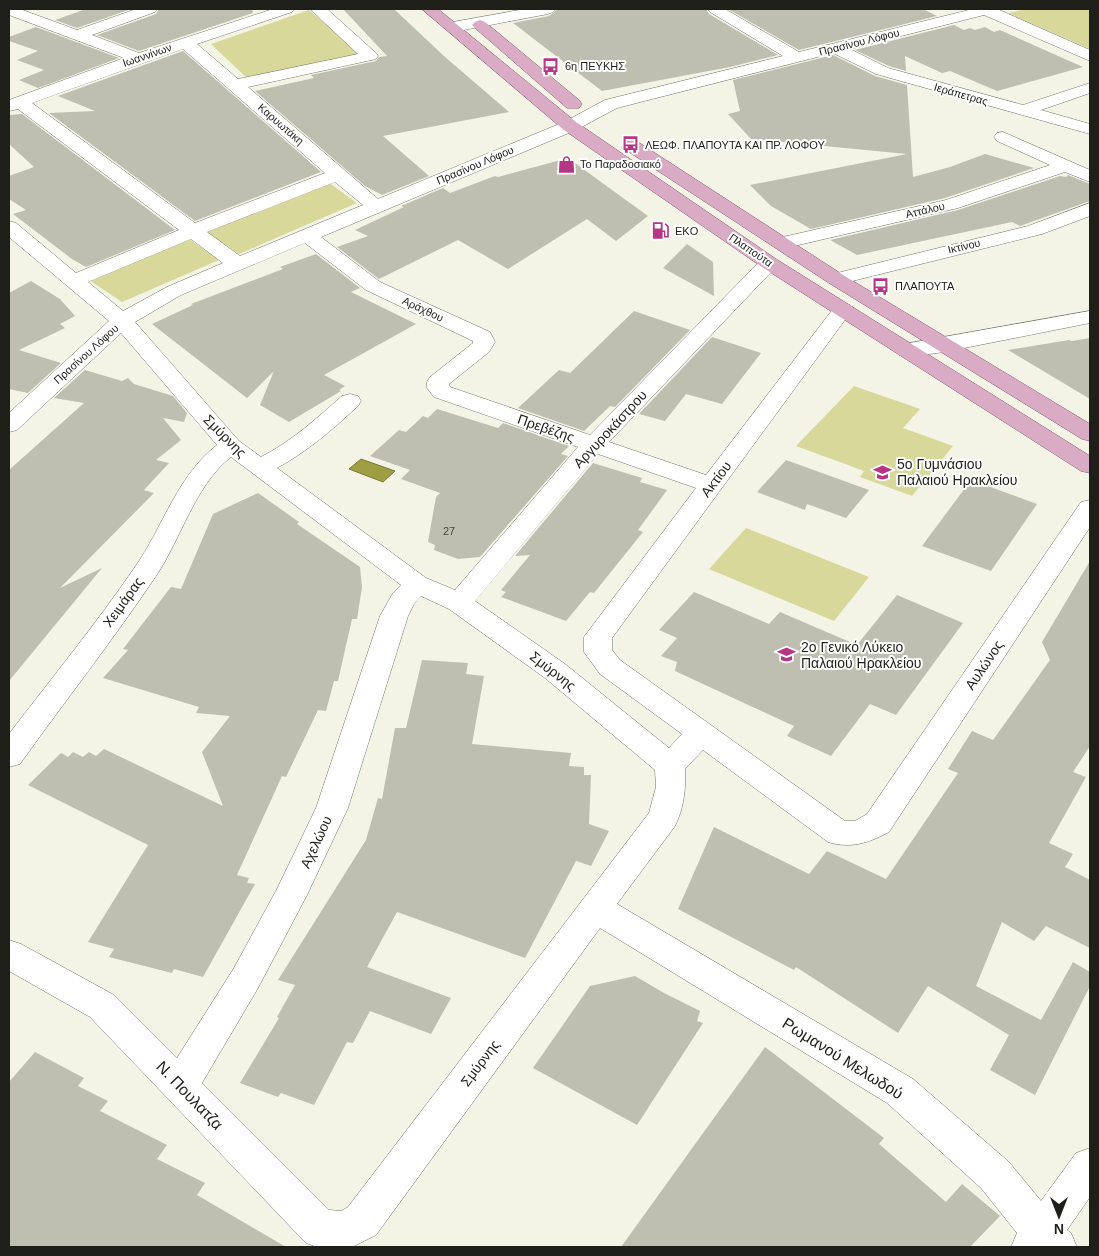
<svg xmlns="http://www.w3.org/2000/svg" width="1099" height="1256" font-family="Helvetica,sans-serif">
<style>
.green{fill:#d7d899}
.water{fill:#9f9e43;stroke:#797837}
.building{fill:#bebfb0}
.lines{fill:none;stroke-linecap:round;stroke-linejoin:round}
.minor-casing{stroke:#757668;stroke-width:1}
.major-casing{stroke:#88566f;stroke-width:1}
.minor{fill:#fff;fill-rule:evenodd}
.major{fill:#d9abc4;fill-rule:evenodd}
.labels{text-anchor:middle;stroke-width:4;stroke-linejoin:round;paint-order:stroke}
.far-street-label{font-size:11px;fill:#1f1f1a;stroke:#fff}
.far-poi-label{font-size:11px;fill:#1f1f1a;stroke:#fff;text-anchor:start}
.number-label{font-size:11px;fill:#474740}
.street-label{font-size:14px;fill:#1f1f1a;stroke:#fff}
.poi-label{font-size:14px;fill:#1f1f1a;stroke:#fff;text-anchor:start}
.near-street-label{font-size:16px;fill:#1f1f1a;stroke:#fff}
</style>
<rect width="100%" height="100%" fill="#f3f4e5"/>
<g class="green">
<path d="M1027,9H1090V49L1008,13Z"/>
<path d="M309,10L362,55L249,80L211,44Z"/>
<path d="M328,182L357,203L239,254L206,232Z"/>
<path d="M189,239L219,260L122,302L89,280Z"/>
<path d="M854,386L920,409L903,428L953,446L912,496L860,477L864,471L796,446Z"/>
<path d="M746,528L869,577L834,621L709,569Z"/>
</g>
<path class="water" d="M361,459L395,471L383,482L349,469Z"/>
<g class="building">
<path d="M86,9H131L77,28L55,20Z"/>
<path d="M159,9H252L253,13L139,51L97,35L156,14Z"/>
<path d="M343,9H394L445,57L509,112L383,136L429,176L382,195L365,186L255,91L314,78L311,75L376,61L379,57L387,56Z"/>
<path d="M558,9H706L709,14L778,55L730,67L602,91L513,23L549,16Z"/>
<path d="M728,9H923L937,16L799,50Z"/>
<path d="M954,25L964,30L970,28L975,30L985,27L994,32L1000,30L1083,67L997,91L950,71L942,73L905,56L906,71L889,66L855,50Z"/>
<path d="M36,27L119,58L38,88L19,80L44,70L17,60L38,51L9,41V37Z"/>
<path d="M183,51L321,172L195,221L49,113L95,111L58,96Z"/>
<path d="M833,55L875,76L907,85L913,177L950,167L985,154L1034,168L945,198L811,229L771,206L750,185L907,154L751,139L728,114L740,111L733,80Z"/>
<path d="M22,114L175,230L86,267L72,259L13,214L26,210L9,199V176L34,167L9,144V115Z"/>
<path d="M568,158L648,216L616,241L587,219L508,269L458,240L379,279L337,247L368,236L355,230L404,207L401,206L443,188L450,193L495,176L498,177Z"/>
<path d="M1068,175L1090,184V201L1020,226L1012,222L857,255L830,240L958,210L1060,176L1066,177Z"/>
<path d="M687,244L713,262L714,296L663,268Z"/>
<path d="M316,254L360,288L351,292L416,324L324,375L345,386L339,390L341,391L289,422L260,405L274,371L247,398L152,324L193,305L191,304L283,269L280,267Z"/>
<path d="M31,281L60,299L75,316L60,324L65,328L19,350L61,363L28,393L9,389V293Z"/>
<path d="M634,311L690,330L615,407L610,406L584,431L518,408L559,370L570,373Z"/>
<path d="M712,337L761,353L722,404L686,394L665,421L639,414Z"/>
<path d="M1090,338V399L1008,350L1069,340L1072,341Z"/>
<path d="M85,370L122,381L128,378L134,384L173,396L187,413L184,422L163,418L181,440L156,460L169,463L144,490L154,493L60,588L102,568L9,681V470L84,403L54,398Z"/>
<path d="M437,409L498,428L503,423L569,446L561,454L568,456L480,557L458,559L434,550L435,545L428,542L436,497L440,493L401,479L410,470L370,456L399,430L406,432L423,416L428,418Z"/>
<path d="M786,460L869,490L846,518L807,504L805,510L757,492Z"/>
<path d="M593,463L642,478L640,482L667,490L638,530L643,532L594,593L590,592L566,621L501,597L506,592L501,590L530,555L515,556Z"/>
<path d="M971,480L1037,504L991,571L922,546Z"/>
<path d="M258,493L299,522L297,524L360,567L362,587L357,619H352L338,681H334L326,711L318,710L286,777L282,776L237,875L249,878L247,883L255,884L203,977L174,969L172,973L109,957L114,949L88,942L148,845L28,785L61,753L68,757L73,752L83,757L89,752L96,756L104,749L223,806L202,752L230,716L196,713L199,707L103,678L128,650L123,649L171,587L181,589L213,514Z"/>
<path d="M1090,561V746L1073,772L1086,777L1049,843L1073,854L1065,867L1090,880V948L1046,926L1034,941L1002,922L976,986L1041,1020L1073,962L1090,972V986L1035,1095L990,1070L1009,1035L928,986L898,1033L796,967L794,970L678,909L714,827L809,874L827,851L886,879L958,773L948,769L972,731L993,740L1050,660L1042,642Z"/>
<path d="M694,592L769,624L780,612L857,645L897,595L963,623L896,715L870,704L831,756L787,736L794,726L675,671L677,662L661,656L677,638L659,630Z"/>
<path d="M422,660L468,663L466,674L484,676L472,744L571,753L569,766L584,767V775H591L589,824L609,831L591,866L576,861L525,958L397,912L367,967L451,998L431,1034L370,1011L353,1043L347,1042L314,1105L281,1093L278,1097L240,1083L279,1018L277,1017L295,985L278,980L366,840L378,798L382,799L395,728H406Z"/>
<path d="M635,976L664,993L700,1011L697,1021L703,1023L637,1125L533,1068L590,986Z"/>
<path d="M765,1047L884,1138L879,1144L946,1202L962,1184L1000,1216L970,1247H621Z"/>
<path d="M35,1052L84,1078L78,1086L108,1101L100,1111L167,1145L157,1159L205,1183L197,1195L286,1247H9V1082Z"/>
</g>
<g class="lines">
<defs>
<g id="minor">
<path d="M9,9H20L77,30L136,9H157L155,12L92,35L139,53L273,9H294L292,12L197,44L238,79L358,54L310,9H327L376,53L378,56L376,59L248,87L378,199L564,122L605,100L783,56L710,12L708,9H725L799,52L973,9H997L1090,50V61L984,15L850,49L888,68L1023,105L1090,83V93L1041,110L1090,124V134L876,74L833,53L617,108L576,130L321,237L380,282L490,332L495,342L489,352L449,384L450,387L590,435L762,259L769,257L776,259L779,263L776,267L609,442L706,475L836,305L843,303L850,305L854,309L850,313L612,638V650L620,660L845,821H855L867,814L1081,502L1090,500V527L889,832C868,843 851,849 828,842L703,750L685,769C686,788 684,808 675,826L617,904L913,1079L1009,1162L1041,1201L1076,1153L1090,1148V1197L1067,1230L1071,1233L1077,1247H1011L1017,1233L981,1188L887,1103L600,928L376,1235L352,1247H317L306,1243L90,1017L9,971V940L21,944L114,995L177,1058L234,968L277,889L316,808L380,616L393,593L401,585L231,457C195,485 181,539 156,576C113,640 65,701 20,764L9,767V734C51,679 96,624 135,567C163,527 177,476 217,445L121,333L17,430L9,432V413L109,321L9,237V221L16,223L76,273L179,230L18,109L9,111V100L124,58L9,15ZM183,49L325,173L195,223L32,103ZM335,182L363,205L240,256L207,232ZM191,239L223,263L167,287L123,311L88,282ZM305,243L366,290L473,341V343L430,377L427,382V388L434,397L578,447L455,590L426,578L277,468C308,451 332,430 358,406L361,401L358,396L350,394L342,396C316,419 292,441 261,457L239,441L135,322L181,295ZM598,454L696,488L584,637V652L600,674L682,734L669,748L565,664L475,601ZM421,596L449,609L545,678L655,770L656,787L649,813L348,1207L341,1211L329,1210L202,1083L258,988L307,895L348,808L408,616L414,604Z"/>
<path d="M525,9H556L553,12L548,14L453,32L448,30L445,27L448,24L453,22Z"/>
<path d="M1003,132L1090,170V182L1065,172L958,208L781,249L774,247L771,243L774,239L946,200L1050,165L997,141L994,137L997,133Z"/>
<path d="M1090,203V216L1042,234L836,285L829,283L826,279L829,275L1028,226Z"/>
<path d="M1090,311V323L944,352L907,357L899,355L896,350L899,345Z"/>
</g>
<g id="major">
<path d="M422,9H438L576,122L776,259L1090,456V473L1081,471L762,267L564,130Z"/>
<path d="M480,20L485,22L579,100L582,104L579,108H567L475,28L472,25L475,22Z"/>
<path d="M632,141L638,142L843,275L1090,424V441L1082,439L829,283L626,150L623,146L626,142Z"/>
</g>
</defs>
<use href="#minor" class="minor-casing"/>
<use href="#major" class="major-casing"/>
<use href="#minor" class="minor"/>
<use href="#major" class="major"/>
</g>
<defs>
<symbol id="bus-bare" viewBox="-9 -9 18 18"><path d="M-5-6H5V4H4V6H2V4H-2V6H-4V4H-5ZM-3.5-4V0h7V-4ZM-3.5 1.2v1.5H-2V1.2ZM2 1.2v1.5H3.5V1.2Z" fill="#b43684" stroke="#fff" stroke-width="2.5" paint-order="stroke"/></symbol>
<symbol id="shop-bare" viewBox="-9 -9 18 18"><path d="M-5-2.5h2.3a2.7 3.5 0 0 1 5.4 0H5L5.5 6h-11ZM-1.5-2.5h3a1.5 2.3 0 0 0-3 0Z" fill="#b43684" stroke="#fff" stroke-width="2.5" paint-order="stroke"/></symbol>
<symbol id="fuel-bare" viewBox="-9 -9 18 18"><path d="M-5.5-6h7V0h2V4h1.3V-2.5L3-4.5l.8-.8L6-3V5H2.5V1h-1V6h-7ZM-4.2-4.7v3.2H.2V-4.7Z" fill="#b43684" stroke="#fff" stroke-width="2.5" paint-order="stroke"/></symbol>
<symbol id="school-bare" viewBox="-9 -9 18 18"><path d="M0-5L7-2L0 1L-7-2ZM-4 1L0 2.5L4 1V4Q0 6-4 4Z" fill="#b43684" stroke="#fff" stroke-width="2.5" paint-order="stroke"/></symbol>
</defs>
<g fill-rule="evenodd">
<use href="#bus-bare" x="538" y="54" width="25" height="25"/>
<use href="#bus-bare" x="618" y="132" width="25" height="25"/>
<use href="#shop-bare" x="554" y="152" width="25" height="25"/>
<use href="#fuel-bare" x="648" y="218" width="25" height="25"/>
<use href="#bus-bare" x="868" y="274" width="25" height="25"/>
<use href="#school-bare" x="870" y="460" width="25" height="25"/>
<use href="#school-bare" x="774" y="642" width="25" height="25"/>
</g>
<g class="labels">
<g class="far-street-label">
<text transform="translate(859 42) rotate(-14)" y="4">Πρασίνου Λόφου</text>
<text transform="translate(147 55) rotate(-19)" y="4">Ιωαννίνων</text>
<text transform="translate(961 94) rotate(16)" y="4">Ιεράπετρας</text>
<text transform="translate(281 124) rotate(41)" y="4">Καρυωτάκη</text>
<text transform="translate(475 165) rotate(-23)" y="4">Πρασίνου Λόφου</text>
<text transform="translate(925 210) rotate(-13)" y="4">Αττάλου</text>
<text transform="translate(964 246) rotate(-13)" y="4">Ικτίνου</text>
<text transform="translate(751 250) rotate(34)" y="4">Πλαπούτα</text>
<text transform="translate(423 309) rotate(25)" y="4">Αράχθου</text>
<text transform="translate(86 354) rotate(-42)" y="4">Πρασίνου Λόφου</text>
</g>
<g class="far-poi-label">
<text x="565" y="70">6η ΠΕΥΚΗΣ</text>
<text x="645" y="149">ΛΕΩΦ. ΠΛΑΠΟΥΤΑ ΚΑΙ ΠΡ. ΛΟΦΟΥ</text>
<text x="580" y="168">Το Παραδοσιακό</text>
<text x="675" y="235">EKO</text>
<text x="895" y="290">ΠΛΑΠΟΥΤΑ</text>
</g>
<g class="number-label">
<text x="449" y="535">27</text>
</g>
<g class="street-label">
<text transform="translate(546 428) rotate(19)" y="5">Πρεβέζης</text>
<text transform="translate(610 429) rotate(-47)" y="5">Αργυροκάστρου</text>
<text transform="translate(225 436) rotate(45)" y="5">Σμύρνης</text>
<text transform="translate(716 479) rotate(-53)" y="5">Ακτίου</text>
<text transform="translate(123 602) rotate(-54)" y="5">Χειμάρας</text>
<text transform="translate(984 665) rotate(-56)" y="5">Αυλώνος</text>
<text transform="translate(553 671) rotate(38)" y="5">Σμύρνης</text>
<text transform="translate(316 842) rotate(-65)" y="5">Αχελώου</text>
<text transform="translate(480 1063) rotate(-53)" y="5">Σμύρνης</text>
</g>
<g class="poi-label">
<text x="897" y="469">5ο Γυμνάσιου<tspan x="897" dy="16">Παλαιού Ηρακλείου</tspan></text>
<text x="801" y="652">2ο Γενικό Λύκειο<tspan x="801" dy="16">Παλαιού Ηρακλείου</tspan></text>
</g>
<g class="near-street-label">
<text transform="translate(843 1058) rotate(32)" y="6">Ρωμανού Μελωδού</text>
<text transform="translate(190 1095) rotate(46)" y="6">Ν. Πουλατζα</text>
</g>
</g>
<rect width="1099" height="1256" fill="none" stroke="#1f1f1a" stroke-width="20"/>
<g transform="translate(1059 1216) rotate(180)" stroke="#ffffff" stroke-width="4" paint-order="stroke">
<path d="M0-4L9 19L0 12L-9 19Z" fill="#1f1f1a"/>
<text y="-8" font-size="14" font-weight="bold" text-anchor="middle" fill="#1f1f1a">N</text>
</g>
</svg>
